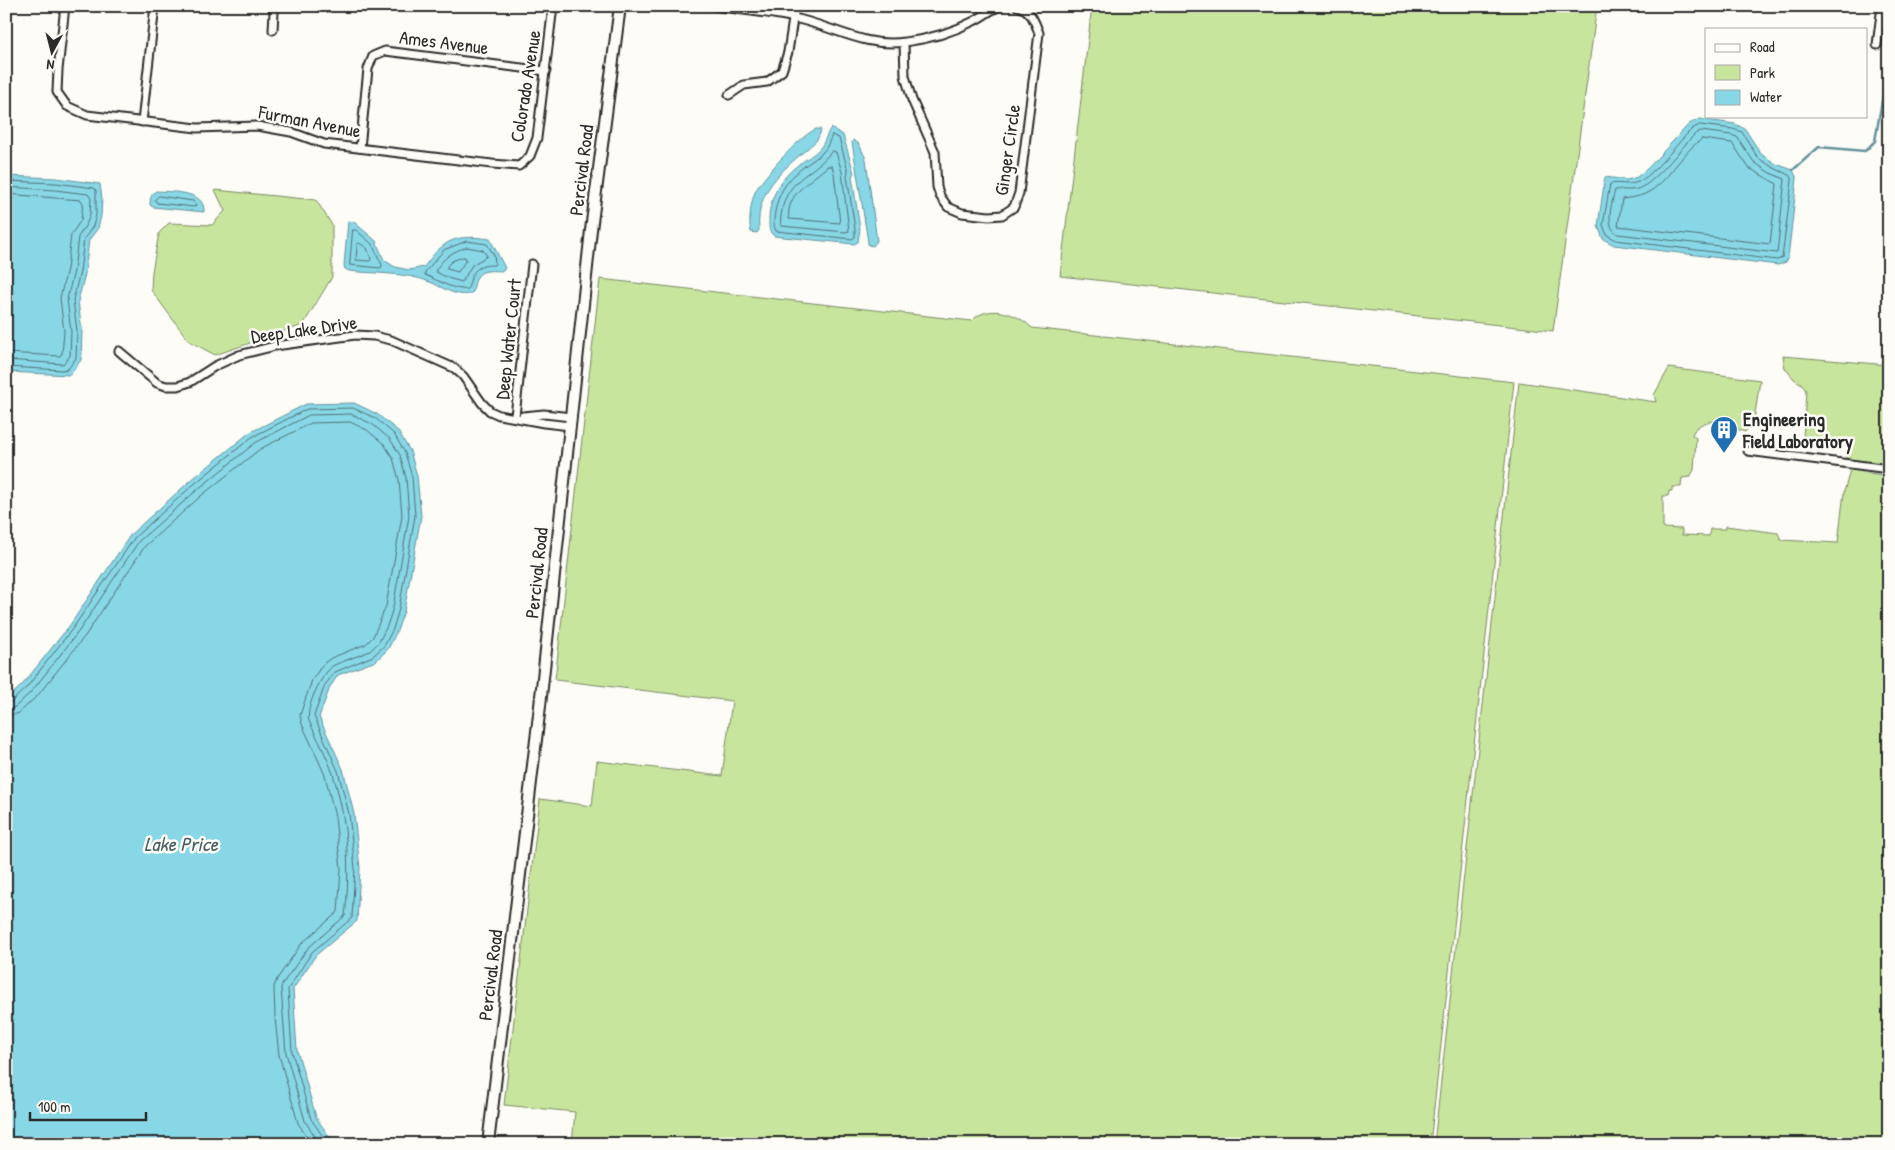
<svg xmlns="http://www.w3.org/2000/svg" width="1895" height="1150" font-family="'Patrick Hand',sans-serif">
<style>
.green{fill:#c8e59d;stroke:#7a8864}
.water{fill:#88d7e6;stroke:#63929b}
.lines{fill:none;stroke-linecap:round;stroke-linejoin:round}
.shore{stroke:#507076;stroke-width:1}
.stream{stroke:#63929b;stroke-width:2.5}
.street-casing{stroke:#2b2b2b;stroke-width:11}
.secondary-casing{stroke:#2b2b2b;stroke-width:14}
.street{stroke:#fdfcf7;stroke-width:7}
.secondary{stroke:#fdfcf7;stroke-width:10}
.labels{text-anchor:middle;stroke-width:5;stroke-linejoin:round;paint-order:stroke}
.street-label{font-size:19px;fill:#2b2b2b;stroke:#fdfcf7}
.poi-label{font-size:19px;font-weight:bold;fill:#2b2b2b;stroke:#fdfcf7;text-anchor:start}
.water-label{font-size:20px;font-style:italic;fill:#475f63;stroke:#fdfcf7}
</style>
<rect width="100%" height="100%" fill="#fdfcf7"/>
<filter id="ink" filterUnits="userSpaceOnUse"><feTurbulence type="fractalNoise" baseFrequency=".02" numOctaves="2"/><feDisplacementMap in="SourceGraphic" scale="10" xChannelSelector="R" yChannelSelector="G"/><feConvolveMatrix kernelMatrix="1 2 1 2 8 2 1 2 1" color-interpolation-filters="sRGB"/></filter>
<g filter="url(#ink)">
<g class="green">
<path d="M1092,6H1597L1553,331L1060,276Z"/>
<path d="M215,190L316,200L332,225V277L303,325L215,355L189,341L151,290L152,272L159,233L169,223L212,225L225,211Z"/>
<path d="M600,279L972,321C987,303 1018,313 1032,328L1514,382L1430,1144H572L575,1112L504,1105L540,799L592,806L597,761L722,776L732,701L555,680Z"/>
<path d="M1783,356L1889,365V464L1846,459L1847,445L1803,438L1806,391L1802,384L1794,379L1785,368Z"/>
<path d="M1669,368L1760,380L1754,421L1745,432L1737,429L1734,423C1720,421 1698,418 1692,435L1696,438L1694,470L1690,477L1682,478L1681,487H1672V491H1669L1668,496H1663V528L1682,529V535L1709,536L1710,529H1726V526L1778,533L1781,540L1838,543L1844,492L1850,470L1889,476V1144H1434L1519,382L1656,402L1654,395Z"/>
</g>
<g class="water">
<path d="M1700,119L1735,124L1745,129L1761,154L1776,164L1793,170L1797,179L1788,258L1786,262L1778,265L1614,245L1603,239L1598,226L1605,177L1627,180L1637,177L1647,169L1689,124Z"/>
<path d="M831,128L843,135L854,173L852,176L860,229L858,242L854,244L774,236C768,231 769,226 769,218C770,196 781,178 798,165C806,159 814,155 820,148C826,141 826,134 831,128Z"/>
<path d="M816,129H820L821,131L817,140C789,166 755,186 759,230L757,233L751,232C748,221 751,200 756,190C765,175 800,136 816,129Z"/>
<path d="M853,140L859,144L866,159L877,241L873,246L868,245V242L852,142Z"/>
<path d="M6,176L56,178L100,184L102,199L101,216L98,228L89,240L85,274L78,301L82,331L81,360L70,375L6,372Z"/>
<path d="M156,191C170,192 206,190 204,212L153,207L150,205C150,199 151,194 156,191Z"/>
<path d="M348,221L354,222L376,241L384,260L395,267L409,270L424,267C444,239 456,234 490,239L505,268L503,271C482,270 476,270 473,292C460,300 442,287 430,282C405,272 375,274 349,271L345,269L344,265Z"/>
<path d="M354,403L377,414L398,431L410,451L417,476L421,516L404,611L397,631L388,649L376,661L338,675L330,687L319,717L343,769L354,814L360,868L357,921L316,955L293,989L297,1050L316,1117L334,1144H6V700L23,684L70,625L131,534L190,481L249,433L306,404Z"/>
</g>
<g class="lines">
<g class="shore">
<path d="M1700,125L1733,129L1742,132L1758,158L1774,168L1789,175L1792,180L1782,258L1777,260L1616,240L1607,235L1603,225L1610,184C1619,182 1628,186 1638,182C1653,176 1679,141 1692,129Z"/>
<path d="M1701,131L1731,135L1737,137L1754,162L1770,173L1785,179L1777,253L1618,234C1604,227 1612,203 1615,190C1624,189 1633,192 1642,187C1659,178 1681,148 1695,134Z"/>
<path d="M832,135L839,138L848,171L847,176L855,229V237L852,239L776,231C773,226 774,218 775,212C778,194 786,181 801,169C808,163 816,159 823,152C828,147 829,141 832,135Z"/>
<path d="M1702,139L1732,143L1749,168L1777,184L1770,244L1618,226L1622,199C1629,198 1638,197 1645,194C1669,183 1680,153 1702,139Z"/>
<path d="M832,151L836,152L842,172L849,231L846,232L781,226C780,220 781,216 782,210C788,178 814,174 832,151Z"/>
<path d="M828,166H832L834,173L840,223L789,219C785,194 812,180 828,166Z"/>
<path d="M6,181L56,183L94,188L96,190V215L93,226L84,239L80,272L73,300L77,331L76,358L68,369L63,370L6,367"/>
<path d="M6,187L55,190L88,194L91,199L90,214L87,223L78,237L74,271L67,299L71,332L70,356L63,364L6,360"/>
<path d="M6,194L81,200L83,203L81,220L71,235L67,269L60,298L64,332L62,354L59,356L6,353"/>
<path d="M159,196L193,201L196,205L194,207L157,203L155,200Z"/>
<path d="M353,230H356L372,244L382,265L381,268L350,265Z"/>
<path d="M467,241L487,244L494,255L495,263L494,265C474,265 472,273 468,289C454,291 438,280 425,275V272L444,250Z"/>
<path d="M359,243L367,248L371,259L370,261L356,260L357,245Z"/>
<path d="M467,247L483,250L487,256L472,265L462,282L448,278L436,272V270C444,257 453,251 467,247Z"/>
<path d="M463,257H465L466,260L458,272L447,269V266L452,261Z"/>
<path d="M6,703L11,702L27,687L73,628L135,537L193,485L252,437L307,409L353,408L375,418L394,434L405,453L412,477L415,516L399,609L393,629L384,646L373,656L335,672L325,685L314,716L338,771L349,814L355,868L352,918L312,952L288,989L292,1052L311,1119L328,1144"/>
<path d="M6,710L15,707L32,691L79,631L139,541L197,490L255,443L309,415L351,414L372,424L390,439L400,455L406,478L409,516L393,608L387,626L379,642L370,651L334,665C322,673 305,707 309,721C317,738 327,756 333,774C347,820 351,868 345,916L308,948L283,983L281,988L286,1053L305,1121L320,1144"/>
<path d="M6,717L19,713L38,695L85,636L145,546L202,495L260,449L311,423L350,422L367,430L384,444L393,458L399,480L402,516L386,606L373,637L366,644L331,658L323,664L312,680L300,715L302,724L325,775L335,817L341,869L338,912L302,943L277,979L274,987L275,1018L279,1055L298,1123L311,1144"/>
</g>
<path class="stream" d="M1793,170L1819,147L1865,151L1875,141L1889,61"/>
<defs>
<g id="street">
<path d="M65,6L58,70L57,92L67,106L87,115L197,128L257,126L291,132L324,144L492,164L519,166L530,156L537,138L553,6"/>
<path d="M272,6L274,12L273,30"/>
<path d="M714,6C740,10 768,12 794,18C832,26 865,48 905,42C929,39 953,32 974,21C984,16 991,9 1001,6"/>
<path d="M904,43L905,76L912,100L935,152L937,187L940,196L948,207L962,213L989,216L1002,215L1014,207L1019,193L1039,33C1034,20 1031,10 1017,6"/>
<path d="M1877,45L1882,6"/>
<path d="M729,95L744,85L767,82L782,71L788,52L795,6"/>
<path d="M142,122L155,6"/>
<path d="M360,148L368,69L373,56L385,51L546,71"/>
<path d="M119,351L157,383L166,386H178L190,382L215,366L239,355L275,346L355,335L374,336L391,340L454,368L463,376L482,403L490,411L499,415L544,423L570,426"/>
<path d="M515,416L532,264"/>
<path d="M523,416L544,414L571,417"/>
<path d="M1748,451L1889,469"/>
</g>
<path id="secondary" d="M488,1144L540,706L591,230L620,6"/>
</defs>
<use href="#street" class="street-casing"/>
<use href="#secondary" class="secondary-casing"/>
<use href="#street" class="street"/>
<use href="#secondary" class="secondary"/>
</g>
</g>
<defs>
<symbol id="building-pin" viewBox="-11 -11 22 30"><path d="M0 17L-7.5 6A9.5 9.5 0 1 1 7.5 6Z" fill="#1f6fb2" stroke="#fdfcf7"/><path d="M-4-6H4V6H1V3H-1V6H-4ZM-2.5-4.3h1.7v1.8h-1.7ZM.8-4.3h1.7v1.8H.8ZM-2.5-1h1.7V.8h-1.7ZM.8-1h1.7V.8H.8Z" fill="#fff"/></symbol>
</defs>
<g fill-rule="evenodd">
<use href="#building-pin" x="1708" y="414" width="32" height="43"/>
</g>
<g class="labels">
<g class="street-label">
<text transform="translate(444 42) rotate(7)" y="7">Ames Avenue</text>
<text transform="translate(525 86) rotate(-81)" y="7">Colorado Avenue</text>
<text transform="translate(310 121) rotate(11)" y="7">Furman Avenue</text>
<text transform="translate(1007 150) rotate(-82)" y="7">Ginger Circle</text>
<text transform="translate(581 170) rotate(-83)" y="7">Percival Road</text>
<text transform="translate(304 329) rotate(-8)" y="7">Deep Lake Drive</text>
<text transform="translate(508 339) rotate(-84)" y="7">Deep Water Court</text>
<text transform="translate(536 573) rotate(-84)" y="7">Percival Road</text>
<text transform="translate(490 975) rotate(-83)" y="7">Percival Road</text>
</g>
<g class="poi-label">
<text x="1743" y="426">Engineering<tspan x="1743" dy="22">Field Laboratory</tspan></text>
</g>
<g class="water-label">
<text x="181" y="851">Lake Price</text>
</g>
</g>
<rect width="1895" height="1150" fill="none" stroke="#fdfcf7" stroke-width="25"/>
<rect x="12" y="12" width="1870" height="1125" fill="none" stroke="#2b2b2b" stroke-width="2" filter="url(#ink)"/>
<rect x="1705" y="28" width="162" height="90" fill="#fdfcf7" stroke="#a9a8a5"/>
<rect x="1715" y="44" width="25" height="8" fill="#fdfcf7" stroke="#a9a8a5"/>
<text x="1750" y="52" font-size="15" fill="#2b2b2b">Road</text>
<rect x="1715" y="65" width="25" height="15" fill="#c8e59d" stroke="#a9a8a5"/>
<text x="1750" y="78" font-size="15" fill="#2b2b2b">Park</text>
<rect x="1715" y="90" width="25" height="15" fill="#88d7e6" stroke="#a9a8a5"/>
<text x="1750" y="102" font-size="15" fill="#2b2b2b">Water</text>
<g transform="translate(52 52) rotate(187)" stroke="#fdfcf7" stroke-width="4" paint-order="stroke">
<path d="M0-4L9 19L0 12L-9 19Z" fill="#2b2b2b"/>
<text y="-8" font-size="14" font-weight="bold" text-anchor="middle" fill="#2b2b2b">N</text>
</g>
<path d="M30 1112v8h116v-8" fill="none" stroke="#2b2b2b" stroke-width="2.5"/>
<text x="38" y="1112" font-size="15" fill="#2b2b2b" stroke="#fdfcf7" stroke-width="4" paint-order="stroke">100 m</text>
</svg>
